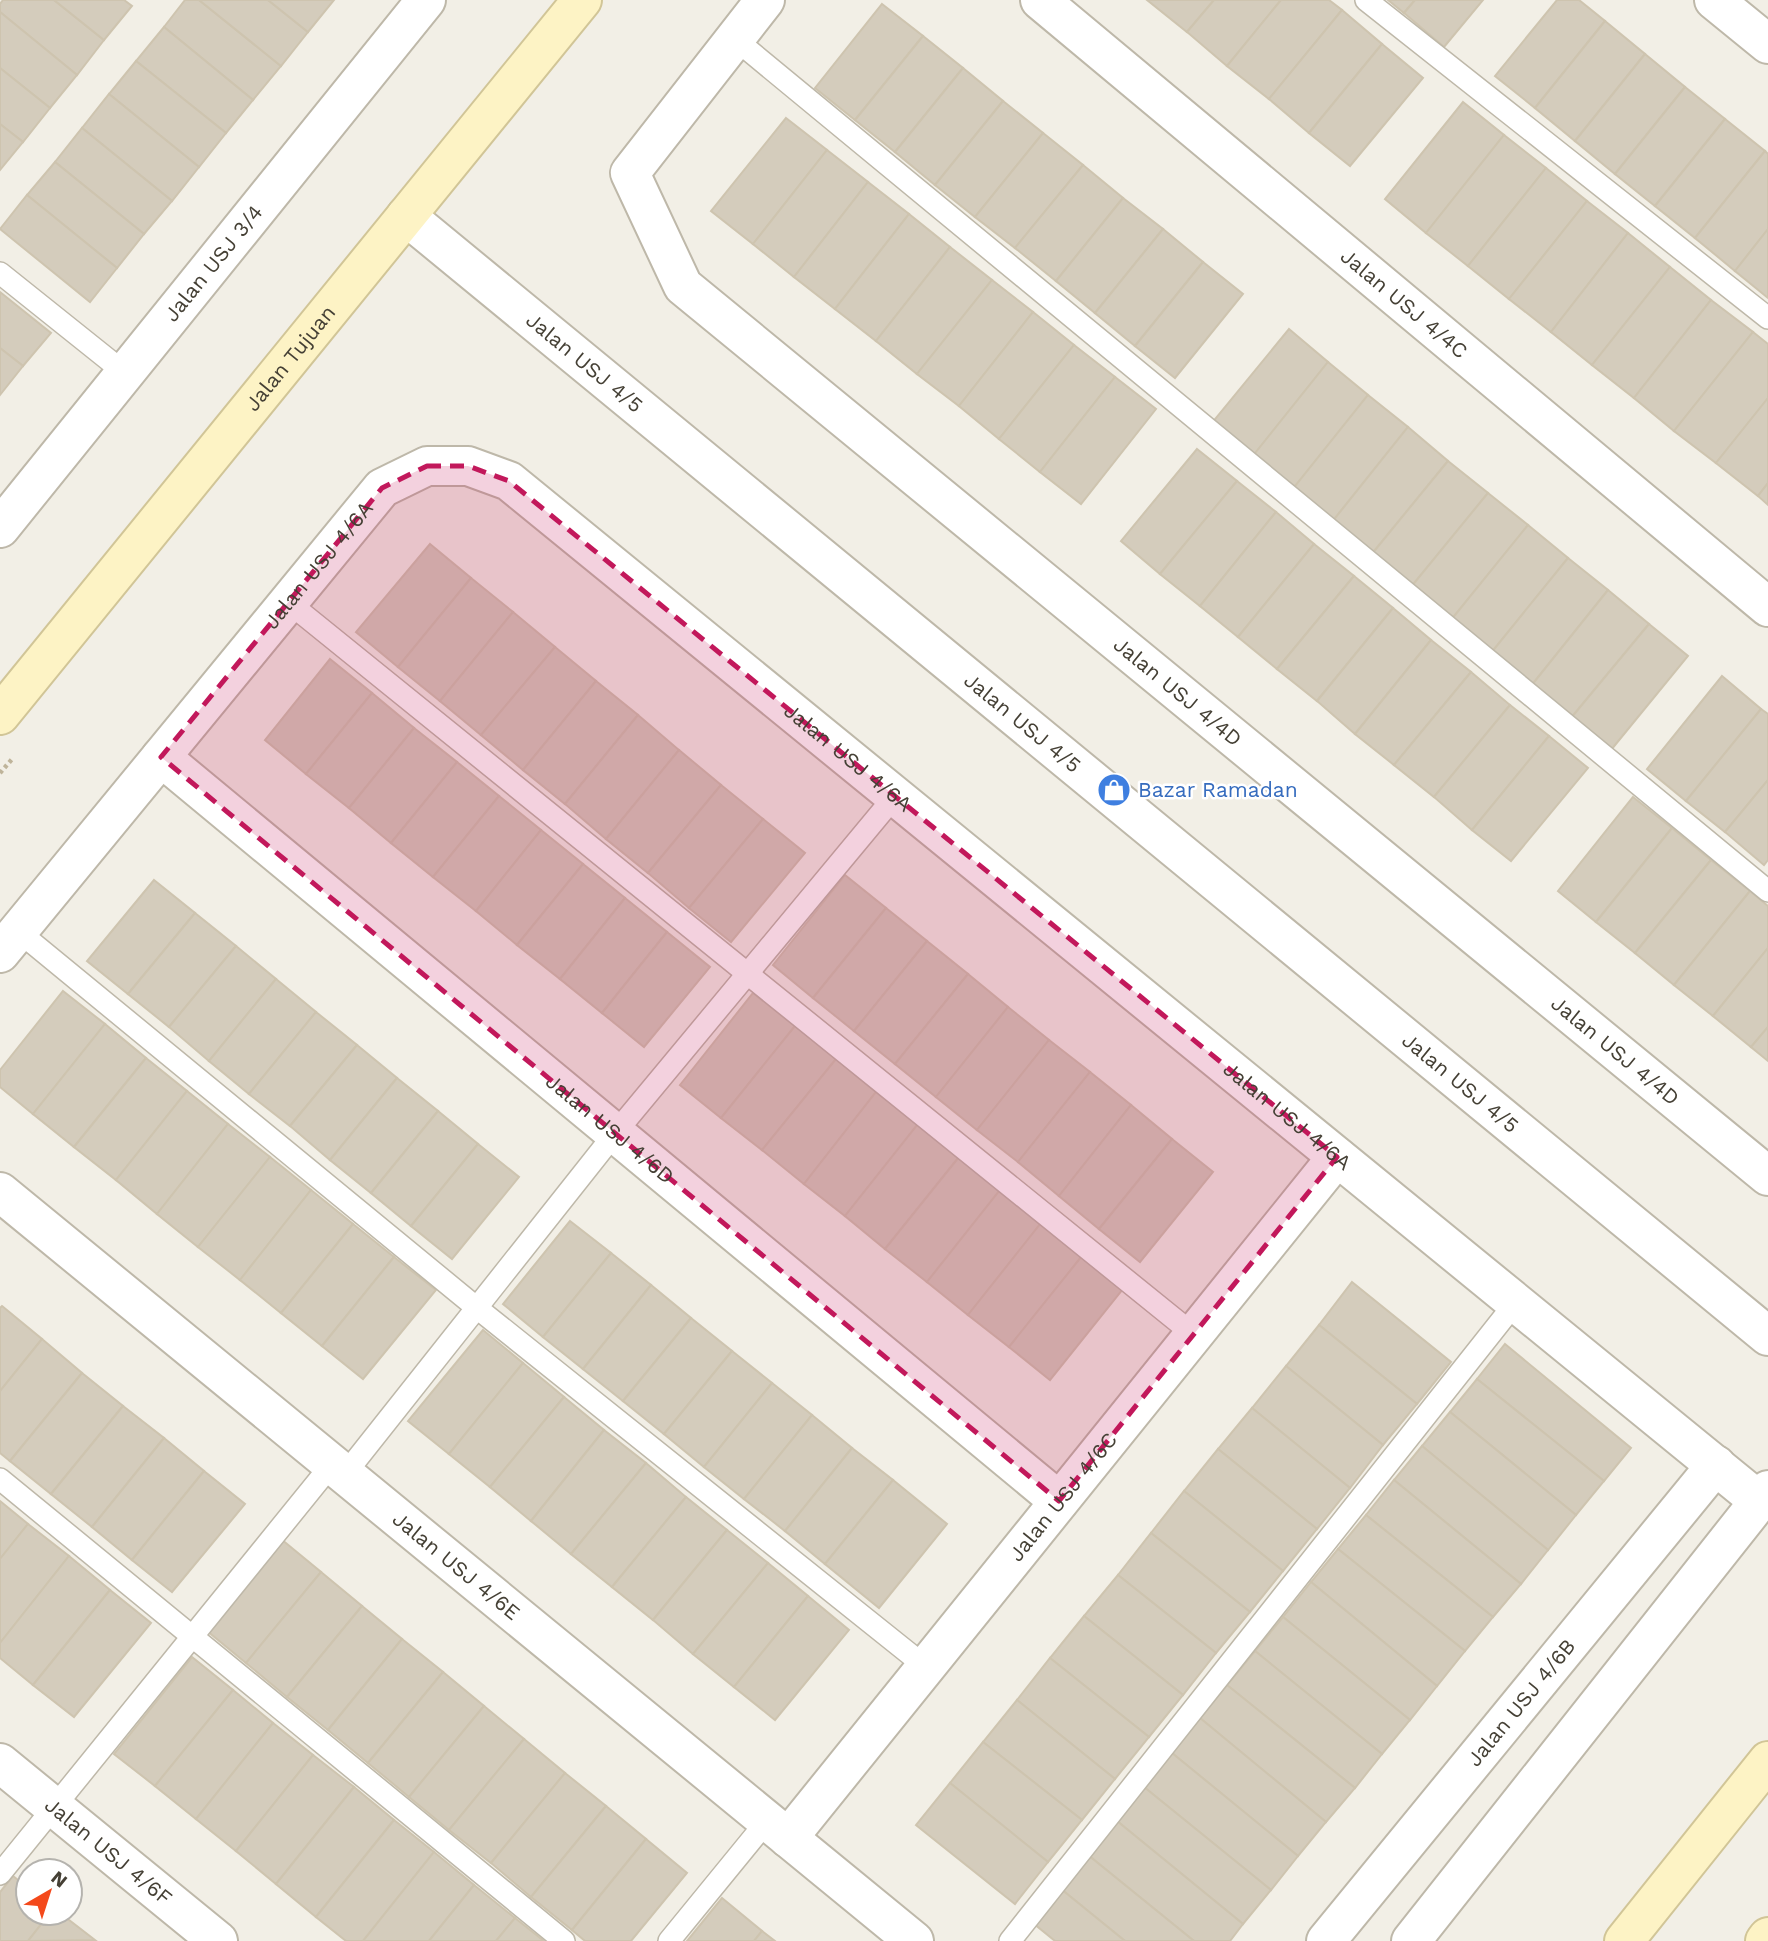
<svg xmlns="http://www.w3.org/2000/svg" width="1768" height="1941" font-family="'Work Sans',sans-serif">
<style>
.building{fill:#d4ccbc;stroke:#cec4af;stroke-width:2}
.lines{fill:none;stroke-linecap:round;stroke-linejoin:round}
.lane-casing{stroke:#beb8a9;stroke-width:24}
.street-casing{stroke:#beb8a9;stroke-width:42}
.secondary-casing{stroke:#d1c597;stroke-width:42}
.path{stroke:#bfb49a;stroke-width:4.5;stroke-dasharray:3.5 3.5;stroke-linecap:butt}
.lane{stroke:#fff;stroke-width:21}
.street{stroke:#fff;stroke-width:38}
.secondary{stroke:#fdf3c5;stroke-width:38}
.marked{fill:#c2185b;fill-opacity:0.2;stroke:#c2185b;stroke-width:5;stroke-dasharray:14 9;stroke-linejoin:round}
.labels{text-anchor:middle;stroke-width:5;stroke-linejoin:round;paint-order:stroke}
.street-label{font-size:21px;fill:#454035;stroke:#fff}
.shop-label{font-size:21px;fill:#366cbe;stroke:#fff;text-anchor:start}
</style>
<rect width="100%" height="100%" fill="#f2efe6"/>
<g class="building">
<path d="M3,0H54L104,40L77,75L0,12V4Z"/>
<path d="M54,0H124L132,6L104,40Z"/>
<path d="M185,0H199L281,66L253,100L164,27Z"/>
<path d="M199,0H268L308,32L281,66Z"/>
<path d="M268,0H334L308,32Z"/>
<path d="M1147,0H1214L1187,32Z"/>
<path d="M1214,0H1281L1227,66L1187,32Z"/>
<path d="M1281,0H1329L1342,10L1269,99L1227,66Z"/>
<path d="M1388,0H1415L1404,13Z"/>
<path d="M1415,0H1483L1444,47L1404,13Z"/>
<path d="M1557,0H1579L1605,21L1535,108L1495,76Z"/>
<path d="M882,4L923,36L855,120L815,88Z"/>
<path d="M1342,10L1382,44L1309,133L1269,99Z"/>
<path d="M0,12L77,75L50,108L0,68Z"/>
<path d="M1605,21L1645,54L1575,141L1535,108Z"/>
<path d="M164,27L253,100L226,133L136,61Z"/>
<path d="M923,36L963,68L895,152L855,120Z"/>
<path d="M1382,44L1423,78L1350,166L1309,133Z"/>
<path d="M1645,54L1685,87L1615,174L1575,141Z"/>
<path d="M136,61L226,133L199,167L109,94Z"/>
<path d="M0,68L50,108L23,142L0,124Z"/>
<path d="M963,68L1003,101L935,185L895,152Z"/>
<path d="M1685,87L1725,119L1655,206L1615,174Z"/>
<path d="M109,94L199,167L172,201L82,128Z"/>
<path d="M1003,101L1043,133L975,217L935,185Z"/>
<path d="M1463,102L1504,135L1426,233L1385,199Z"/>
<path d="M786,118L827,150L753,244L711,211Z"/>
<path d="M1725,119L1765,151L1695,238L1655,206Z"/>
<path d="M0,124L23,142L0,170Z"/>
<path d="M82,128L172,201L144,234L55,162Z"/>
<path d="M1043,133L1083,165L1015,248L975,217Z"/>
<path d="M1504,135L1546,168L1468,266L1426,233Z"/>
<path d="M827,150L868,182L794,277L753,244Z"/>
<path d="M1765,151L1768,154V229L1735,271L1695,238Z"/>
<path d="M55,162L144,234L117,268L27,195Z"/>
<path d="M1083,165L1123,198L1056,281L1015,248Z"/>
<path d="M1546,168L1587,201L1509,299L1468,266Z"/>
<path d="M868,182L909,214L835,309L794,277Z"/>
<path d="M27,195L117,268L90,302L0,229Z"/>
<path d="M1123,198L1163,229L1095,313L1056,281Z"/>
<path d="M1587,201L1628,233L1551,332L1509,299Z"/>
<path d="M909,214L950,247L876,341L835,309Z"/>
<path d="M1163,229L1203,262L1135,346L1095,313Z"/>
<path d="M1768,229V298L1735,271Z"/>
<path d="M1628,233L1670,267L1592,365L1551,332Z"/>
<path d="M950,247L992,280L917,374L876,341Z"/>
<path d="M1203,262L1243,294L1175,378L1135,346Z"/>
<path d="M1670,267L1711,300L1634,398L1592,365Z"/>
<path d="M992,280L1033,312L959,406L917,374Z"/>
<path d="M0,292L51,333L23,366L0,348Z"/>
<path d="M1711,300L1753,332L1674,431L1634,398Z"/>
<path d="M1033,312L1074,345L999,439L959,406Z"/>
<path d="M1289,329L1328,362L1252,457L1211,424Z"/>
<path d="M1753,332L1768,344V398L1716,463L1674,431Z"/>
<path d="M1074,345L1115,377L1040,472L999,439Z"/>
<path d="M0,348L23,366L0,395Z"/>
<path d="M1328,362L1368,395L1292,490L1252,457Z"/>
<path d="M1115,377L1156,409L1081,504L1040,472Z"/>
<path d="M1368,395L1408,427L1332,522L1292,490Z"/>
<path d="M1768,398V483L1758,496L1716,463Z"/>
<path d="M1408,427L1448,461L1371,555L1332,522Z"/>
<path d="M1197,449L1237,481L1160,574L1121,541Z"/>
<path d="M1448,461L1488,493L1411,587L1371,555Z"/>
<path d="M1237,481L1276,512L1200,606L1160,574Z"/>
<path d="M1768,483V505L1758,496Z"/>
<path d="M1488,493L1528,525L1451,620L1411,587Z"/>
<path d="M1276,512L1314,544L1238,637L1200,606Z"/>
<path d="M1528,525L1568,558L1491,653L1451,620Z"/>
<path d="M430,544L471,578L398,667L356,632Z"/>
<path d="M1314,544L1354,576L1277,669L1238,637Z"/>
<path d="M1568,558L1608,590L1531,686L1491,653Z"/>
<path d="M1354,576L1393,608L1317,701L1277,669Z"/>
<path d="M471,578L513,612L440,701L398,667Z"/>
<path d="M1608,590L1649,624L1571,718L1531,686Z"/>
<path d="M1393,608L1431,640L1355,734L1317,701Z"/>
<path d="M513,612L555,647L481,735L440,701Z"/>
<path d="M1649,624L1688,656L1611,750L1571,718Z"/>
<path d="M1431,640L1471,672L1394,765L1355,734Z"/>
<path d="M555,647L596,681L523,770L481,735Z"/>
<path d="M330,659L372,693L306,774L265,740Z"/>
<path d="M1471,672L1510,705L1434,797L1394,765Z"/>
<path d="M1722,676L1761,709L1686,801L1647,769Z"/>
<path d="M596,681L638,715L565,804L523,770Z"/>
<path d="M372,693L414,728L349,808L306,774Z"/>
<path d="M1510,705L1549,736L1472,830L1434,797Z"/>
<path d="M1761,709L1768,714V780L1725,832L1686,801Z"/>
<path d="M638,715L679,750L606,839L565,804Z"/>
<path d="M414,728L457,762L391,843L349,808Z"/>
<path d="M1549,736L1588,768L1511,861L1472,830Z"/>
<path d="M679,750L721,785L648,873L606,839Z"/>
<path d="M457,762L499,796L433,877L391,843Z"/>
<path d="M1768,780V860L1764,865L1725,832Z"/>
<path d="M721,785L763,819L689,908L648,873Z"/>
<path d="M499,796L541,830L476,911L433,877Z"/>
<path d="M1633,797L1672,828L1596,922L1558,891Z"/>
<path d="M763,819L805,853L731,942L689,908Z"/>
<path d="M1672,828L1711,860L1635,953L1596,922Z"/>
<path d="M541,830L583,864L517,945L476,911Z"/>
<path d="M1711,860L1750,891L1674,985L1635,953Z"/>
<path d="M583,864L625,898L560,979L517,945Z"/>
<path d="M845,875L886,908L813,998L773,965Z"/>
<path d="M154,880L195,913L128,994L87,961Z"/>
<path d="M1750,891L1768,906V948L1713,1016L1674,985Z"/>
<path d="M625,898L667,932L602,1013L560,979Z"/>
<path d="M886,908L927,941L854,1031L813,998Z"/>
<path d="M195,913L236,946L169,1027L128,994Z"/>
<path d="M667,932L710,967L644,1047L602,1013Z"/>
<path d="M927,941L968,974L895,1064L854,1031Z"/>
<path d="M236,946L276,979L209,1061L169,1027Z"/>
<path d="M1768,948V1027L1751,1047L1713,1016Z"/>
<path d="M968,974L1008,1007L936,1097L895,1064Z"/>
<path d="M276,979L316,1012L249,1094L209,1061Z"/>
<path d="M63,991L105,1024L33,1114L0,1087V1070Z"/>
<path d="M753,993L795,1026L721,1118L680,1085Z"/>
<path d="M1008,1007L1049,1040L977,1130L936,1097Z"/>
<path d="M316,1012L357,1045L290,1126L249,1094Z"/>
<path d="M105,1024L146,1058L74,1147L33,1114Z"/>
<path d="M795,1026L836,1059L762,1150L721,1118Z"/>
<path d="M1768,1027V1061L1751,1047Z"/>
<path d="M1049,1040L1090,1072L1018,1162L977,1130Z"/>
<path d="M357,1045L397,1078L330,1160L290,1126Z"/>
<path d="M146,1058L187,1091L116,1180L74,1147Z"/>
<path d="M836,1059L876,1092L804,1184L762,1150Z"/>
<path d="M1090,1072L1131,1105L1059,1196L1018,1162Z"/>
<path d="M397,1078L438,1111L371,1193L330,1160Z"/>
<path d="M187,1091L228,1124L157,1214L116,1180Z"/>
<path d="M876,1092L918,1124L845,1216L804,1184Z"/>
<path d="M1131,1105L1172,1139L1099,1229L1059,1196Z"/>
<path d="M438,1111L478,1144L411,1226L371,1193Z"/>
<path d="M228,1124L270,1157L198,1247L157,1214Z"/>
<path d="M918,1124L959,1157L885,1249L845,1216Z"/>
<path d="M1172,1139L1213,1172L1140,1262L1099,1229Z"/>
<path d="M478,1144L519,1177L452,1259L411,1226Z"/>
<path d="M270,1157L311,1190L240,1280L198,1247Z"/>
<path d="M959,1157L1000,1190L927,1282L885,1249Z"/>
<path d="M311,1190L353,1224L281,1313L240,1280Z"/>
<path d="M1000,1190L1041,1223L968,1315L927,1282Z"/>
<path d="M570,1221L611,1253L543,1337L503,1304Z"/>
<path d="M1041,1223L1082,1256L1009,1347L968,1315Z"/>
<path d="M353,1224L394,1257L322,1346L281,1313Z"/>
<path d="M611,1253L651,1285L583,1369L543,1337Z"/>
<path d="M1082,1256L1123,1289L1050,1380L1009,1347Z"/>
<path d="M394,1257L436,1290L363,1379L322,1346Z"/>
<path d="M1352,1282L1451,1362L1417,1404L1319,1325Z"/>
<path d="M651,1285L691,1318L623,1401L583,1369Z"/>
<path d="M2,1306L42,1339L0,1391V1308Z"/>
<path d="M691,1318L732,1351L664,1434L623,1401Z"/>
<path d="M1319,1325L1417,1404L1383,1445L1286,1366Z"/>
<path d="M483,1330L523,1363L449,1454L408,1421Z"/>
<path d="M42,1339L82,1373L10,1461L0,1453V1391Z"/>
<path d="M1505,1344L1631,1448L1604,1481L1477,1379Z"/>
<path d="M732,1351L772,1383L704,1467L664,1434Z"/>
<path d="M523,1363L564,1397L490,1487L449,1454Z"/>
<path d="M1286,1366L1383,1445L1350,1488L1252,1408Z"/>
<path d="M82,1373L123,1406L51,1494L10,1461Z"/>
<path d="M1477,1379L1604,1481L1576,1515L1450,1412Z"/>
<path d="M772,1383L812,1415L744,1499L704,1467Z"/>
<path d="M564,1397L604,1430L531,1521L490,1487Z"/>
<path d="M123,1406L164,1438L92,1527L51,1494Z"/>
<path d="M1252,1408L1350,1488L1317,1529L1218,1449Z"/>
<path d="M1450,1412L1576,1515L1548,1550L1422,1446Z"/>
<path d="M812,1415L852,1448L785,1531L744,1499Z"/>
<path d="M604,1430L646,1463L571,1554L531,1521Z"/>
<path d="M164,1438L204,1471L132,1560L92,1527Z"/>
<path d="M1422,1446L1548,1550L1521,1584L1394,1480Z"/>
<path d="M852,1448L893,1480L825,1564L785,1531Z"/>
<path d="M1218,1449L1317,1529L1283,1571L1184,1491Z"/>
<path d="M646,1463L686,1497L612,1587L571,1554Z"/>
<path d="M204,1471L245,1504L172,1592L132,1560Z"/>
<path d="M893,1480L947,1524L879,1608L825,1564Z"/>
<path d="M1394,1480L1521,1584L1493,1617L1366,1515Z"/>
<path d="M1184,1491L1283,1571L1250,1612L1151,1533Z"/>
<path d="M686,1497L727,1530L653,1620L612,1587Z"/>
<path d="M0,1501L28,1524L0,1559Z"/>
<path d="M1366,1515L1493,1617L1465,1651L1338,1549Z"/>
<path d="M28,1524L69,1556L0,1643V1559Z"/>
<path d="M727,1530L768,1563L693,1654L653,1620Z"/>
<path d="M1151,1533L1250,1612L1216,1653L1118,1575Z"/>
<path d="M281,1539L321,1572L246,1663L206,1630Z"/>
<path d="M1338,1549L1465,1651L1437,1686L1311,1582Z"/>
<path d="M69,1556L110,1590L33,1685L0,1658V1643Z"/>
<path d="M768,1563L808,1596L734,1687L693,1654Z"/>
<path d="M321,1572L362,1606L287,1697L246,1663Z"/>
<path d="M1118,1575L1216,1653L1183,1695L1084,1616Z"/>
<path d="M1311,1582L1437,1686L1410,1720L1283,1617Z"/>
<path d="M110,1590L151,1623L74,1717L33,1685Z"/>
<path d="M808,1596L849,1630L775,1720L734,1687Z"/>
<path d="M362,1606L402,1639L328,1730L287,1697Z"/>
<path d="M1084,1616L1183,1695L1149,1737L1050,1658Z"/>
<path d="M1283,1617L1410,1720L1382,1754L1255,1651Z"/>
<path d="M402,1639L443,1672L368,1763L328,1730Z"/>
<path d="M1255,1651L1382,1754L1355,1788L1227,1685Z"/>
<path d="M192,1657L233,1690L155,1786L114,1754Z"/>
<path d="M1050,1658L1149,1737L1115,1779L1017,1700Z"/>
<path d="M443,1672L484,1706L409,1797L368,1763Z"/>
<path d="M1227,1685L1355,1788L1326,1822L1200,1718Z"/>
<path d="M233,1690L273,1723L196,1819L155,1786Z"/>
<path d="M1017,1700L1115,1779L1082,1820L983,1742Z"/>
<path d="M484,1706L524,1739L449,1830L409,1797Z"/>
<path d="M1200,1718L1326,1822L1298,1856L1172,1753Z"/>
<path d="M273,1723L313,1755L236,1851L196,1819Z"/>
<path d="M524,1739L565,1773L491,1863L449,1830Z"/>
<path d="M983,1742L1082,1820L1048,1862L950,1783Z"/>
<path d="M1172,1753L1298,1856L1271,1890L1144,1787Z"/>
<path d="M313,1755L354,1787L276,1884L236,1851Z"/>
<path d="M565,1773L606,1806L531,1897L491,1863Z"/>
<path d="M950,1783L1048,1862L1015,1904L916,1825Z"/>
<path d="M354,1787L394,1820L316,1917L276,1884Z"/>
<path d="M1144,1787L1271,1890L1243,1924L1117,1821Z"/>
<path d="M606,1806L646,1839L572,1930L531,1897Z"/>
<path d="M394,1820L434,1852L363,1941H346L316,1917Z"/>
<path d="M1117,1821L1243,1924L1230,1941H1194L1088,1855Z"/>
<path d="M646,1839L687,1873L631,1941H585L572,1930Z"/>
<path d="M434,1852L474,1885L429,1941H363Z"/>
<path d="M1088,1855L1194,1941H1125L1061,1889Z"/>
<path d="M13,1876L28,1888V1913H50L28,1941H0V1892Z"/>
<path d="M474,1885L515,1918L496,1941H429Z"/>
<path d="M1061,1889L1125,1941H1055L1033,1923Z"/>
<path d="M722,1898L762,1931L754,1941H687Z"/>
<path d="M50,1913H60L95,1940L28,1941Z"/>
<path d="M515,1918L544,1941H496Z"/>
<path d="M762,1931L775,1941H754Z"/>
</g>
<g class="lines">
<defs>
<g id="lane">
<path d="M1366,0L1768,318"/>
<path d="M735,39L1768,891"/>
<path d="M0,273L125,373"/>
<path d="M288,602L1193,1334"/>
<path d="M18,931L477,1308L926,1667"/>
<path d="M345,1474L616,1132L895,796"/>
<path d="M0,1479L564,1941"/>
<path d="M0,1874L332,1464"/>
<path d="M669,1941L767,1821"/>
<path d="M1010,1941L1516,1302"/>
</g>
<g id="street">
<path id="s1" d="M765,0L630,173L683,286L1768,1176"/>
<path id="s2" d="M1040,0L1768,607"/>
<path d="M1714,0L1768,44"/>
<path id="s3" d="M406,216L1768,1336"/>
<path id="s4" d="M0,528L426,0"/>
<path id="s5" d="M161,757L1059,1501"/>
<path id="s6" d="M0,953L382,488L427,466H468L509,481L1759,1501"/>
<path id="s7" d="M0,1192L914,1941"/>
<path id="s8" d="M0,1763L218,1941"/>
<path id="s9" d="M788,1838L1337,1157"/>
<path id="s10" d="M1326,1941L1716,1465"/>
<path d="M1411,1941L1768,1490"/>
</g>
<g id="secondary">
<path id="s11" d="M0,715L582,0"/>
<path d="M1624,1941L1768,1761"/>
<path d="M1765,1941L1768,1937"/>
</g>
</defs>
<use href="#lane" class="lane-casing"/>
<use href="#street" class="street-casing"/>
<use href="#secondary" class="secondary-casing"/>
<path class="path" d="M0,773L13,758"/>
<use href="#lane" class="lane"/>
<use href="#street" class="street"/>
<use href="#secondary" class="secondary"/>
</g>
<path class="marked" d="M427,466H468L509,481L1337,1157L1059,1501L161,757L382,488Z"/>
<defs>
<symbol id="shop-disc" viewBox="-11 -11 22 22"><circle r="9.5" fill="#3f7fe0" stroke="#fff"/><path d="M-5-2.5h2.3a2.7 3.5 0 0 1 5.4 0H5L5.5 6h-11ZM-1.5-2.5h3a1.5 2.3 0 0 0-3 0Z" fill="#fff"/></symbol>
</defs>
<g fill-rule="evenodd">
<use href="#shop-disc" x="1095" y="771" width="38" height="38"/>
</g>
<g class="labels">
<g class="street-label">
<text dy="7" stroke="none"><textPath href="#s4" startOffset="340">Jalan USJ 3/4</textPath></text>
<text dy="7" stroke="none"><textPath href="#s2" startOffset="474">Jalan USJ 4/4C</textPath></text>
<text dy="7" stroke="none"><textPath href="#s11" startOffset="460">Jalan Tujuan</textPath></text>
<text dy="7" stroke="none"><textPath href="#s3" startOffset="231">Jalan USJ 4/5</textPath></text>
<text dy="7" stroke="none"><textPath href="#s6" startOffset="502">Jalan USJ 4/6A</textPath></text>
<text dy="7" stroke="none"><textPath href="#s1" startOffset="984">Jalan USJ 4/4D</textPath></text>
<text dy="7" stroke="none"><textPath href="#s3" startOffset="798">Jalan USJ 4/5</textPath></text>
<text dy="7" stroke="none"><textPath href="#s6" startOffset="1174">Jalan USJ 4/6A</textPath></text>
<text dy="7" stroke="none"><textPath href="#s1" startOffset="1550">Jalan USJ 4/4D</textPath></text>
<text dy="7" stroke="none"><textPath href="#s3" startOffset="1365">Jalan USJ 4/5</textPath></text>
<text dy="7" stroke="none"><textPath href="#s6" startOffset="1741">Jalan USJ 4/6A</textPath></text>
<text dy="7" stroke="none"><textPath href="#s5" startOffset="583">Jalan USJ 4/6D</textPath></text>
<text dy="7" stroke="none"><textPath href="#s9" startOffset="438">Jalan USJ 4/6C</textPath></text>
<text dy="7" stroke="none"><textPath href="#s7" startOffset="590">Jalan USJ 4/6E</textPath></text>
<text dy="7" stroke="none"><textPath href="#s10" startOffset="308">Jalan USJ 4/6B</textPath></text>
<text dy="7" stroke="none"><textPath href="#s8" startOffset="140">Jalan USJ 4/6F</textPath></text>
</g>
<g class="shop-label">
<text x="1138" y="797">Bazar Ramadan</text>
</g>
</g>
<g transform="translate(49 1892) rotate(39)"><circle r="33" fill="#ffffff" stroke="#b5b3ae" stroke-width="2"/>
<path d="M0-5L12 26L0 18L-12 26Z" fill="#f4491b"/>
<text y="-10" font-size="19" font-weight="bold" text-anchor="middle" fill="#454035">N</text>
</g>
</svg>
